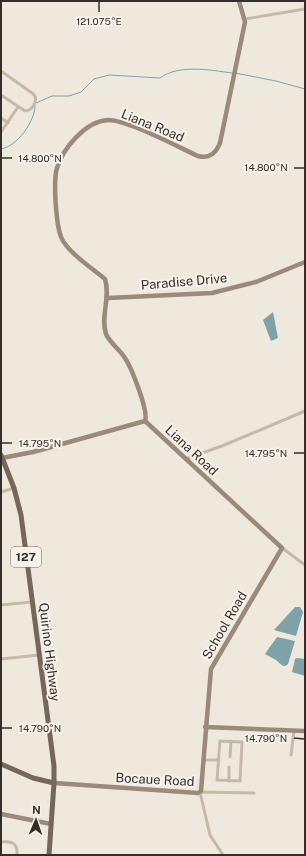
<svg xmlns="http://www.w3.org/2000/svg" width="306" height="856" font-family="'Public Sans',sans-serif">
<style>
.water{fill:#7fa1a8}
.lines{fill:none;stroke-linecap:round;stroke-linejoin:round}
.stream{stroke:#7fa1a8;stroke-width:1}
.street{stroke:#c5baaa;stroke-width:3}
.secondary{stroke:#998a7c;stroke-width:4.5}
.primary{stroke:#74675c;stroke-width:5}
.ticks{fill:none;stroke:#342e29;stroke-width:1.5}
.labels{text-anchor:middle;stroke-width:4;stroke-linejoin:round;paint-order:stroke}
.shield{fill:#f7f2e9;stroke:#6e6963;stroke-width:1}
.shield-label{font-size:12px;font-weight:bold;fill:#342e29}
.street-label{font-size:13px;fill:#342e29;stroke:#f7f2e9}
.ticks-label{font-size:10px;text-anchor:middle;fill:#342e29;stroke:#f7f2e9;stroke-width:4;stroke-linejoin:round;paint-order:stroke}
</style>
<rect width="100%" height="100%" fill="#efe9dd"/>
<g class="water">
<path d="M273,312L278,338L271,341L263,320Z"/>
<path d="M295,607H300L303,612L296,636L274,630Z"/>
<path d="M277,637L295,641L288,664L285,666H283L276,660L265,654Z"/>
<path d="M297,658L305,659V676L292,672L295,659Z"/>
</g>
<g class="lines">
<g class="stream">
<path d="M235,73L276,81L305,89"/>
<path d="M36,103L52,96H69L81,92L94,79L109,75L160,78C179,64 210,70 232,73"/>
<path d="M1,149C17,147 35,121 35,106"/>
</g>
<g class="street">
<path d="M245,19L305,9"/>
<path d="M1,71L32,93L35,96C37,102 32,111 25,111L1,95"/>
<path d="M1,118L8,123"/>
<path d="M1,132L18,107"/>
<path d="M185,459L222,446L305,411"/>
<path d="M1,492L14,488"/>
<path d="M282,548L305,565"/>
<path d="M1,605L32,602"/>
<path d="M1,659L39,655"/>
<path d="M220,741L242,742L240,781L217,780Z"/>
<path d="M291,755L294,731"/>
<path d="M230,757L231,741"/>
<path d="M203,760H218"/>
<path d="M229,781V767"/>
<path d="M1,842C12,841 18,843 17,855"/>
<path d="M223,855L210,835L200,792L254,793"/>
</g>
<g class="secondary">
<path d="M108,298L212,293L256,282L305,262"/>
<path d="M145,421C149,411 131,367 125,358C120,350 110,343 106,334C100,316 111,298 105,279C93,269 67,252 61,237C56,224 53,181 57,168C63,148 86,121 108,120C128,120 178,147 198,156C209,159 216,153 220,143L245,22L239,1"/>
<path d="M2,458L33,452L145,421"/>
<path d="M205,727L305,731"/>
<path d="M54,783L198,793L201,791L211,669L282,548L145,421"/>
<path d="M1,814L51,824"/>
</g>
<g class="primary">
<path d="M1,455L14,488L21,515L54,766V783L49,855"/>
<path d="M1,764L33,778L54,783"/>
</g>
</g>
<path class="ticks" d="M99,12V2M2,158H12M294,168H304M2,443H12M294,453H304M2,728H12M294,738L304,739"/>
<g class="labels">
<rect class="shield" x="11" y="547" width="30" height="20" rx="3"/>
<g class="shield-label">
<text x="26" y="561">127</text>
</g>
<g class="street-label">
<text transform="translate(153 125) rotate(22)" y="5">Liana Road</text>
<text transform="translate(184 281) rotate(-5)" y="5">Paradise Drive</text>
<text transform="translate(192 450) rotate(43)" y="5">Liana Road</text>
<text transform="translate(224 625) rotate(-60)" y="5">School Road</text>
<text transform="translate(50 652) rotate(83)" y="5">Quirino Highway</text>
<text transform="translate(155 779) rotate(3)" y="5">Bocaue Road</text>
</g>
</g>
<g class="ticks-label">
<text x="99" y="25">121.075°E</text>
<text x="40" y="162">14.800°N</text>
<text x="266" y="171">14.800°N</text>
<text x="40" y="447">14.795°N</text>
<text x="266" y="457">14.795°N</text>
<text x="40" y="732">14.790°N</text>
<text x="266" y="742">14.790°N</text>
</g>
<rect width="306" height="856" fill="none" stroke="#342e29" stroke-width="4"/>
<g transform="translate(36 820) rotate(2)" stroke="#f7f2e9" stroke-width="3" paint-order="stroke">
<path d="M0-3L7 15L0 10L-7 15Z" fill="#342e29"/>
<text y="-6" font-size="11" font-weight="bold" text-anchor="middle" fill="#342e29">N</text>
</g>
</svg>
